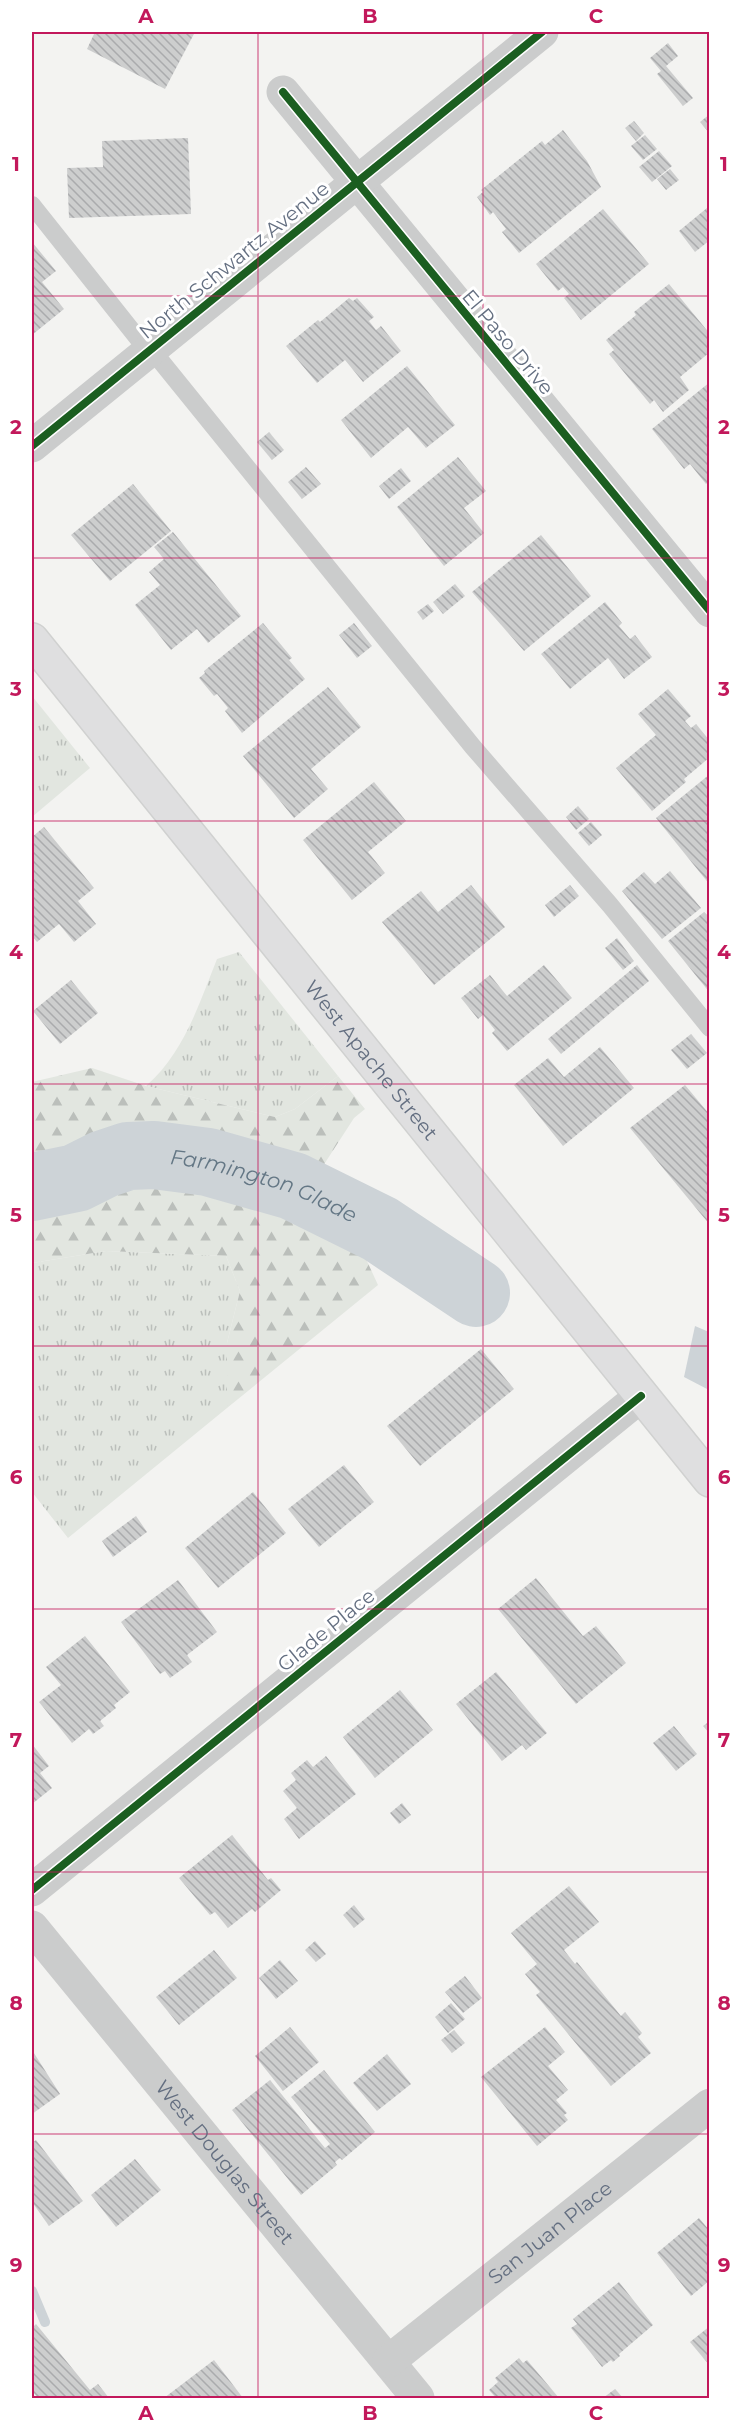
<svg xmlns="http://www.w3.org/2000/svg" width="741" height="2430" font-family="Montserrat,sans-serif">
<style>
.grass{fill:url(#grass-tufts)}
.forest{fill:url(#forest-firs)}
.water{fill:#cdd3d7}
.lines{fill:none;stroke-linecap:round;stroke-linejoin:round}
.stream{stroke:#cdd3d7;stroke-width:10}
.river{stroke:#cdd3d7;stroke-width:68}
.building{fill:url(#building-back-hatch)}
.secondary-casing{stroke:#d0d1d0;stroke-width:36}
.lane{stroke:#cbcccc;stroke-width:18}
.street{stroke:#cbcccc;stroke-width:33}
.secondary{stroke:#dfdfe0;stroke-width:33}
.cycleway-casing{stroke:#fff;stroke-width:11}
.cycleway{stroke:#1b5e20;stroke-width:8}
.grid{fill:none;stroke:#c2185b;stroke-width:1.5;stroke-opacity:0.55}
.labels{text-anchor:middle;stroke-width:6;stroke-linejoin:round;paint-order:stroke}
.street-label{font-size:20px;fill:#646f81;stroke:#fff}
.water-label{font-size:21px;font-style:italic;fill:#647785;stroke:#fff}
.neatline{fill:none;stroke:#c2185b;stroke-width:2}
.grid-label{font-size:20px;text-anchor:middle;font-weight:bold;fill:#c2185b}
</style>
<defs>
<pattern id="grass-tufts" width="24" height="20" patternUnits="userSpaceOnUse" patternTransform="scale(1.5)"><rect width="24" height="20" fill="#e2e6e0"/><path d="M3 7l-1-3M5 7V3M7 7l1-3M15 17l-1-3M17 17v-4M19 17l1-3" fill="none" stroke="#bbbfbb"/></pattern>
<pattern id="forest-firs" width="22" height="20" patternUnits="userSpaceOnUse" patternTransform="scale(1.5)"><rect width="22" height="20" fill="#e2e6e0"/><path d="M5 1l3.5 6h-7zM16 11l3.5 6h-7z" fill="#bbbfbb"/></pattern>
<pattern id="building-back-hatch" width="6" height="6" patternUnits="userSpaceOnUse" patternTransform="scale(1.5)"><rect width="6" height="6" fill="#cdcece"/><path d="M-1 5l2 2M0 0l6 6M5-1l2 2" fill="none" stroke="#aaabad"/></pattern>
</defs>
<rect width="100%" height="100%" fill="#f3f3f1"/>
<g class="grass">
<path d="M32,696L90,768L32,817Z"/>
<path d="M239,952L338,1076L295,1109L275,1117L146,1086C184,1053 199,1004 217,959Z"/>
<path d="M106,1251L226,1256L240,1291L227,1343V1408L68,1538L32,1492V1263Z"/>
</g>
<g class="forest">
<path d="M92,1068L146,1086L275,1117L295,1109L338,1076L365,1109L354,1118L323,1166L335,1192L311,1185L277,1164L230,1148L141,1132L53,1174L32,1177V1082Z"/>
<path d="M153,1174L291,1216L361,1248L378,1285L227,1408V1343L240,1291L226,1256L106,1251L32,1263V1206L115,1182Z"/>
</g>
<path class="water" d="M695,1326L709,1332V1390L684,1377Z"/>
<g class="lines">
<path class="stream" d="M32,2291L45,2322"/>
<path class="river" id="s1" d="M32,1187L76,1178L104,1164L128,1156L154,1155L208,1162L293,1186L380,1229L476,1293"/>
</g>
<g class="building">
<path d="M95,32H195L165,89L87,49Z"/>
<path d="M668,43L678,56L666,66L693,98L683,106L657,74L661,71L650,58Z"/>
<path d="M710,114V134L700,122Z"/>
<path d="M634,121L644,133L636,141L625,128Z"/>
<path d="M563,130L587,161L601,187L519,253L502,232L506,229L493,212L490,215L477,197L483,192L481,190L542,141L545,145Z"/>
<path d="M645,135L657,149L643,160L631,146Z"/>
<path d="M188,138L191,214L69,218L67,168L103,167L102,141Z"/>
<path d="M659,151L672,166L652,182L639,167Z"/>
<path d="M670,169L679,180L666,190L657,179Z"/>
<path d="M707,208L710,211V240L695,252L679,231Z"/>
<path d="M603,209L649,264L581,320L564,298L569,294L563,287L558,291L536,264Z"/>
<path d="M32,242L56,271L42,282L64,309L32,335Z"/>
<path d="M669,284L710,334V352L680,377L689,390L663,412L654,400L650,404L609,354L614,350L606,340L636,315L634,312Z"/>
<path d="M349,298L353,301L357,298L374,317L369,321L376,330L381,326L401,351L363,382L345,360L317,383L286,346L318,320L320,322Z"/>
<path d="M407,366L455,425L426,448L408,427L371,458L341,420Z"/>
<path d="M710,382V481L706,484L690,464L684,469L652,429Z"/>
<path d="M269,432L284,450L272,460L257,442Z"/>
<path d="M458,457L486,491L464,508L484,533L444,566L397,507Z"/>
<path d="M306,467L321,484L302,499L288,482Z"/>
<path d="M401,468L411,481L389,499L379,486Z"/>
<path d="M133,484L171,531L110,581L71,535Z"/>
<path d="M173,532L241,616L208,643L197,629L171,650L135,605L160,585L149,572L164,559L154,547Z"/>
<path d="M541,535L591,596L524,651L472,592Z"/>
<path d="M455,584L465,596L443,614L433,602Z"/>
<path d="M605,602L622,623L619,626L630,639L635,635L652,657L624,679L608,658L570,689L541,654Z"/>
<path d="M428,604L434,611L423,620L417,612Z"/>
<path d="M263,623L292,658L289,660L305,679L242,733L225,711L228,708L217,694L214,696L199,678L205,673L204,671Z"/>
<path d="M354,623L372,646L357,658L339,635Z"/>
<path d="M328,687L361,727L311,769L328,789L294,818L243,756Z"/>
<path d="M668,689L691,716L685,721L691,728L696,724L710,741V757L684,779L686,782L652,811L616,768L656,735L638,714Z"/>
<path d="M710,774V885L656,818Z"/>
<path d="M374,782L406,821L368,852L385,873L352,900L303,840Z"/>
<path d="M578,806L589,819L576,830L566,817Z"/>
<path d="M591,822L602,835L589,846L578,833Z"/>
<path d="M44,827L94,888L78,901L96,924L74,942L59,924L37,942L32,936V837Z"/>
<path d="M670,871L701,908L662,939L622,891L644,872L655,884Z"/>
<path d="M471,885L505,927L434,985L382,922L421,891L438,912Z"/>
<path d="M570,885L579,896L554,917L545,905Z"/>
<path d="M704,912L710,918V993L668,941Z"/>
<path d="M617,938L634,961L623,970L605,948Z"/>
<path d="M544,965L572,998L507,1051L492,1033L495,1030L483,1015L478,1019L461,998L490,975L507,996Z"/>
<path d="M637,965L649,981L561,1054L548,1039Z"/>
<path d="M71,980L98,1013L60,1044L33,1011Z"/>
<path d="M691,1034L707,1053L687,1069L671,1050Z"/>
<path d="M600,1047L634,1088L563,1146L514,1085L548,1058L564,1077Z"/>
<path d="M685,1085L710,1115V1225L630,1128Z"/>
<path d="M481,1349L514,1389L420,1466L387,1426Z"/>
<path d="M344,1465L374,1502L319,1547L288,1509Z"/>
<path d="M253,1492L286,1533L218,1588L185,1548Z"/>
<path d="M136,1516L147,1532L113,1557L102,1541Z"/>
<path d="M536,1578L583,1636L596,1626L626,1663L576,1704L498,1609Z"/>
<path d="M178,1580L217,1632L187,1655L192,1662L170,1678L165,1671L160,1674L121,1622Z"/>
<path d="M85,1636L130,1692L114,1705L116,1708L100,1721L104,1726L93,1734L89,1729L72,1743L39,1702L61,1685L46,1667Z"/>
<path d="M496,1672L547,1733L526,1750L522,1745L502,1761L456,1704Z"/>
<path d="M400,1690L433,1730L375,1778L343,1737Z"/>
<path d="M710,1721V1734L703,1726Z"/>
<path d="M674,1726L697,1754L676,1771L653,1743Z"/>
<path d="M32,1744L49,1766L40,1773L52,1788L32,1804Z"/>
<path d="M326,1756L356,1794L299,1839L284,1819L297,1808L283,1791L296,1780L291,1773L307,1760L313,1767Z"/>
<path d="M402,1803L411,1815L399,1824L390,1813Z"/>
<path d="M232,1835L268,1880L271,1878L281,1890L255,1912L252,1909L228,1928L215,1912L210,1915L179,1878Z"/>
<path d="M569,1886L599,1922L564,1950L575,1964L577,1962L621,2016L625,2012L642,2033L638,2037L651,2053L611,2086L536,1995L540,1992L525,1974L537,1964L511,1933Z"/>
<path d="M354,1905L365,1919L354,1928L343,1915Z"/>
<path d="M315,1941L326,1954L316,1962L305,1950Z"/>
<path d="M214,1950L237,1978L179,2025L156,1997Z"/>
<path d="M280,1960L298,1981L276,1999L259,1978Z"/>
<path d="M465,1976L482,1998L463,2013L445,1992Z"/>
<path d="M451,2003L465,2019L448,2033L435,2017Z"/>
<path d="M290,2027L319,2062L283,2091L255,2056Z"/>
<path d="M545,2027L565,2052L548,2066L568,2090L556,2100L567,2113L564,2115L568,2120L537,2146L481,2077Z"/>
<path d="M454,2030L465,2043L452,2053L441,2040Z"/>
<path d="M32,2050L60,2094L32,2114Z"/>
<path d="M387,2054L411,2084L377,2111L353,2083Z"/>
<path d="M324,2070L375,2132L342,2160L340,2158L335,2162L337,2165L301,2195L232,2110L270,2080L325,2148L330,2144L291,2097Z"/>
<path d="M36,2140L83,2201L49,2226L32,2202V2143Z"/>
<path d="M135,2159L161,2190L116,2227L91,2195Z"/>
<path d="M699,2218L710,2231V2280L691,2296L657,2253Z"/>
<path d="M619,2282L653,2325L619,2354L620,2356L613,2362L611,2360L602,2367L571,2328L577,2324L573,2319Z"/>
<path d="M36,2324L90,2390L98,2384L109,2398H38L32,2391V2328Z"/>
<path d="M710,2326V2366L690,2342Z"/>
<path d="M519,2358L523,2363L527,2360L559,2398H496L489,2390L498,2382L495,2378Z"/>
<path d="M214,2360L243,2398H164Z"/>
<path d="M615,2389L623,2398H603Z"/>
</g>
<g class="lines">
<defs>
<g id="secondary">
<path id="s4" d="M32,640L710,1480"/>
</g>
</defs>
<use href="#secondary" class="secondary-casing"/>
<g class="lane">
<path d="M32,205L148,351"/>
<path d="M151,349L473,747L610,905L710,1028"/>
</g>
<g class="street">
<path d="M283,92L710,611"/>
<path d="M32,446L542,32"/>
<path d="M32,1890L641,1396"/>
<path id="s2" d="M32,1927L418,2398"/>
<path id="s3" d="M389,2361L710,2105"/>
</g>
<use href="#secondary" class="secondary"/>
<defs>
<g id="cycleway">
<path d="M283,92L710,611"/>
<path d="M32,446L542,32"/>
<path d="M32,1890L641,1396"/>
</g>
</defs>
<use href="#cycleway" class="cycleway-casing"/>
<use href="#cycleway" class="cycleway"/>
</g>
<path class="grid" d="M258,32V2398M483,32V2398M32,296H710M32,558H710M32,821H710M32,1084H710M32,1346H710M32,1609H710M32,1872H710M32,2134H710"/>
<g class="labels">
<g class="street-label">
<text transform="translate(234 260) rotate(-39)" y="7">North Schwartz Avenue</text>
<text transform="translate(508 342) rotate(50)" y="7">El Paso Drive</text>
<text dy="7" stroke="none"><textPath href="#s4" startOffset="540">West Apache Street</textPath></text>
<text transform="translate(326 1630) rotate(-39)" y="7">Glade Place</text>
<text dy="7" stroke="none"><textPath href="#s2" startOffset="304">West Douglas Street</textPath></text>
<text dy="7" stroke="none"><textPath href="#s3" startOffset="206">San Juan Place</textPath></text>
</g>
<g class="water-label">
<text dy="7" stroke="none"><textPath href="#s1" startOffset="242">Farmington Glade</textPath></text>
</g>
</g>
<rect width="741" height="2430" fill="none" stroke="#ffffff" stroke-width="66"/>
<rect x="33" y="33" width="675" height="2364" class="neatline"/>
<g class="grid-label">
<text x="146" y="23">A</text>
<text x="370" y="23">B</text>
<text x="596" y="23">C</text>
<text x="16" y="171">1</text>
<text x="724" y="171">1</text>
<text x="16" y="434">2</text>
<text x="724" y="434">2</text>
<text x="16" y="696">3</text>
<text x="724" y="696">3</text>
<text x="16" y="959">4</text>
<text x="724" y="959">4</text>
<text x="16" y="1222">5</text>
<text x="724" y="1222">5</text>
<text x="16" y="1484">6</text>
<text x="724" y="1484">6</text>
<text x="16" y="1747">7</text>
<text x="724" y="1747">7</text>
<text x="16" y="2010">8</text>
<text x="724" y="2010">8</text>
<text x="16" y="2272">9</text>
<text x="724" y="2272">9</text>
<text x="146" y="2420">A</text>
<text x="370" y="2420">B</text>
<text x="596" y="2420">C</text>
</g>
</svg>
